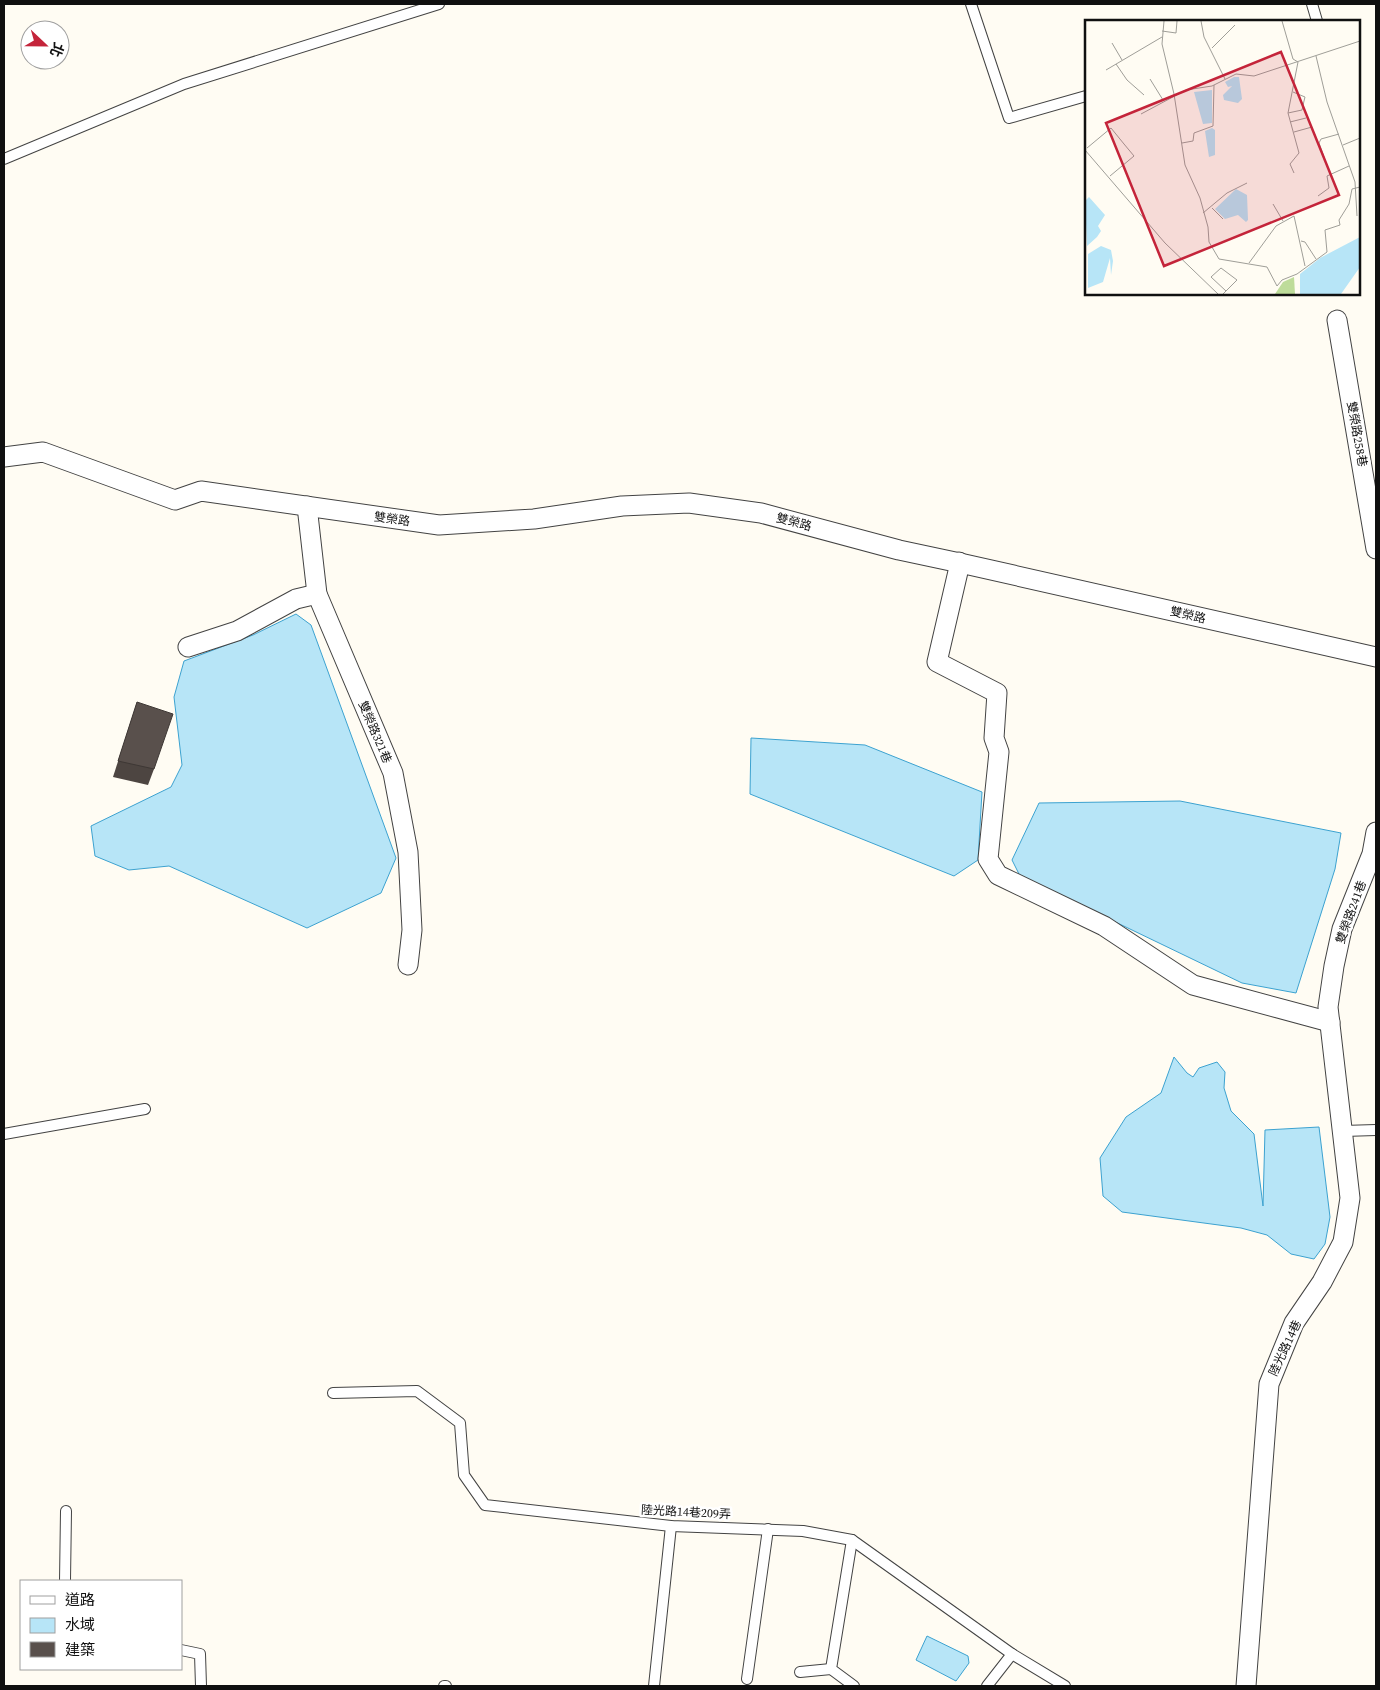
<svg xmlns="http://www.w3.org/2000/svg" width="1380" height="1690" font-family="'Source Serif 4','Noto Sans TC',serif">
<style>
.water{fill:#b7e5f7;stroke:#3ca2d0}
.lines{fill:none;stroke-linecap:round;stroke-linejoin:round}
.lane-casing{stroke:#434343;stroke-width:12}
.street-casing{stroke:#434343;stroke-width:21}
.lane{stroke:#fff;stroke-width:10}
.street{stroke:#fff;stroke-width:19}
.wall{fill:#4d4541}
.building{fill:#59504c;stroke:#3e3835}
.labels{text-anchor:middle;stroke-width:5;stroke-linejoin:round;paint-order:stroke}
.street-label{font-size:12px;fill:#101010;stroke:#fff}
.inset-road{fill:none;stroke:#9f9e98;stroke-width:1}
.view{fill:#c4243a;fill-opacity:0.15;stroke:#c4243a;stroke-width:2.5}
.inset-edge{fill:none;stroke:#101010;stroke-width:2.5}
</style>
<rect width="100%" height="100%" fill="#fffcf3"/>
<g class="water">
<path d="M296,614L311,625L396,858L381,893L307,928L169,866L129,870L95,856L91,826L171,787L182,765L174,697L184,661L253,635Z"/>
<path d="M751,738L865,745L982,792L978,860L954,876L750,794Z"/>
<path d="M1180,801L1341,833L1335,869L1296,993L1242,983L1020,876L1012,860L1039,803Z"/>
<path d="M1174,1057L1187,1073L1193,1077L1199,1068L1217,1062L1225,1072L1224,1088L1231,1111L1254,1134L1263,1206L1265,1130L1319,1127L1330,1217L1325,1244L1314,1259L1291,1254L1267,1235L1241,1228L1122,1212L1103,1196L1100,1158L1126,1117L1161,1093Z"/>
<path d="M927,1636L968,1656L969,1663L956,1681L916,1660Z"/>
</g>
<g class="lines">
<defs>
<g id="lane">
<path d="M971,4L1009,118L1086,96"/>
<path d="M1312,4L1317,21"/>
<path d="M4,159L184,84L439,4"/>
<path d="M1343,1131L1376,1130"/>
<path d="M4,1134L145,1109"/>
<path d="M333,1393L417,1391L460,1423L464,1475L485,1505L671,1526L803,1531L852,1540L1012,1654L1065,1686"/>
<path d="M852,1540L831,1669L854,1686"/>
<path d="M65,1581L66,1511"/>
<path d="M181,1650L200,1654L201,1686"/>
<path d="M800,1672L831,1669"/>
<path d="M747,1679L768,1529"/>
<path d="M444,1686H446"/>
<path d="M654,1686L671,1526"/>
<path d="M987,1686L1012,1654"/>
</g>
<g id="street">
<path d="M1337,320L1376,549"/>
<path d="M4,457L43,452L175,500L201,491L439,525L534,519L622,506L689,503L761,513L899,550L960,563L1376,657"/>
<path d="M307,506L317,594L393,773L408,852L412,930L408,965"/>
<path d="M959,562L960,563L937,662L997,693L994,738L999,752L988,859L998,875L1104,926L1193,985L1330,1022"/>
<path d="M188,647L237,631L296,599L317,594"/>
<path d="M1246,1686L1269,1384L1294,1323L1322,1282L1343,1242L1350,1198L1328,1007L1334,966L1342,929L1372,854L1376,832"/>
</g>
</defs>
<use href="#lane" class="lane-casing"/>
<use href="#street" class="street-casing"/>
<use href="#lane" class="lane"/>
<use href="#street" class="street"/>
</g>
<path class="wall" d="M137,702L154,769L148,785L113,777Z"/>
<path class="building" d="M137,702L173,714L154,769L118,761Z"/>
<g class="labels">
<g class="street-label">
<text transform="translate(1357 434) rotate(80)" y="4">雙榮路258巷</text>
<text transform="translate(392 519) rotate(8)" y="4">雙榮路</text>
<text transform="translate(794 522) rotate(15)" y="4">雙榮路</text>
<text transform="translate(1188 615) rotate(13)" y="4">雙榮路</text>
<text transform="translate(375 732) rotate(67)" y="4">雙榮路321巷</text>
<text transform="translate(1351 912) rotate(-70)" y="4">雙榮路241巷</text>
<text transform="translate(1285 1348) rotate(-65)" y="4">陸光路14巷</text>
<text transform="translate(686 1512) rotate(3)" y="4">陸光路14巷209弄</text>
</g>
</g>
<g transform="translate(1085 20)">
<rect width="275" height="275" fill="#fffcf3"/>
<path d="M209,257L210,274H190L198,262Z" fill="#bedc9a"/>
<path d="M149,57H154L157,79L153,83L139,80L138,75L147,66L143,67L140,62ZM127,70V103L118,104L109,72ZM127,108L130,110V135L124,137L120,111ZM151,169L162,175L163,200L161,202L153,195L140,199L130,189ZM4,177L20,195L13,206L16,211L12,217L2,226L0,181ZM275,217V247L256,274H215V254L235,238ZM16,226L26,230L28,241L26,255L25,238L18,262L3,268V234Z" fill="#b7e5f7"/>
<path class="inset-road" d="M79,1L77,24L89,74L100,145L115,178L123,207L124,222L134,239L182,247L192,266L197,260L212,254L242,232L240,210L255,205L254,200L264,184L267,169L275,167M116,1L119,17L140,59M197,1L208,39L213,42L203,93L214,133L205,144L209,153M77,11L91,13L92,1M27,23L37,40M127,28L150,5M231,36L242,82L270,162L272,196M31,44L42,60L59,75M21,50L77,17M65,59L78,80M203,93L217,90L219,81L220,77L208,72M56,94L101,70L127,66L151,54L169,56L275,21M205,102L221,98M209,112L227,107M97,123L108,121L109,113L128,106L129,65M258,125L275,118M2,128L26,108L39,124L49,136L25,156M0,130L80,223L133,274M239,137L234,123L236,119L254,114M233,176L244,168L242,156L264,146M188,184L198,201M127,188L138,199M118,193L142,173L162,163M216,221L220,222L231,239M164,243L191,206L209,196L220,246M138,274L152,260L136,248L126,257L141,271"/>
<path class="view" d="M196,32L254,175L79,246L21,103Z"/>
<rect width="275" height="275" class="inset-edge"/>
</g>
<rect width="1380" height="1690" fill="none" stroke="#101010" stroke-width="10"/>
<rect x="20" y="1580" width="162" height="90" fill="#ffffff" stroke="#9f9f9f"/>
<rect x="30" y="1596" width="25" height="8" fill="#ffffff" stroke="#9f9f9f"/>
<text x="65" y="1605" font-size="15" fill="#101010">道路</text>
<rect x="30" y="1618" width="25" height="15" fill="#b7e5f7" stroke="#9f9f9f"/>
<text x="65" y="1630" font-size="15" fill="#101010">水域</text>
<rect x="30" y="1642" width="25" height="15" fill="#59504c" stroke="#9f9f9f"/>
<text x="65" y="1655" font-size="15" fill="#101010">建築</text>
<g transform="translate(45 45) rotate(112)"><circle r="24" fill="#ffffff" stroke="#9f9f9f"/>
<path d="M0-4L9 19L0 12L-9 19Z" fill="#c4243a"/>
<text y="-8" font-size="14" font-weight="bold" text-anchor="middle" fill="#101010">北</text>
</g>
</svg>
